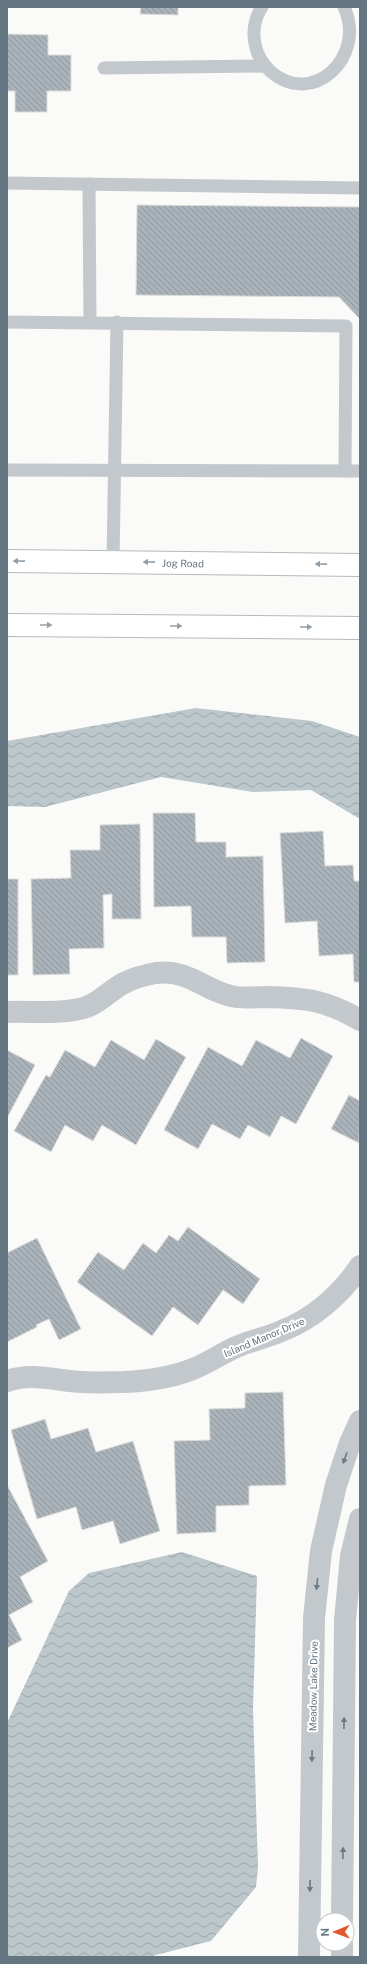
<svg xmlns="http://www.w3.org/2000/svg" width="367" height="1964" font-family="'Public Sans',sans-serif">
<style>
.water{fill:url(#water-waves)}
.building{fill:url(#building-back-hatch);stroke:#dcdcda}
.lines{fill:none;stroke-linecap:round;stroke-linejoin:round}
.secondary-casing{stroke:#b3babf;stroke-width:24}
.lane{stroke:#c3c8cc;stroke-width:13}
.street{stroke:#c3c8cc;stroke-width:22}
.secondary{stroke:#fff;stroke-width:22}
.oneway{fill:#939fa8}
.oneway2{fill:#6a7a87}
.labels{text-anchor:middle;stroke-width:4;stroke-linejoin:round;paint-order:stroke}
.street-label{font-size:10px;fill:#657683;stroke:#fff}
</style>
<defs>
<pattern id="water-waves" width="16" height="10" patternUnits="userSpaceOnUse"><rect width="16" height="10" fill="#bbc7cb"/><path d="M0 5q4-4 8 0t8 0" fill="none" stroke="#9ca6aa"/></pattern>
<pattern id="building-back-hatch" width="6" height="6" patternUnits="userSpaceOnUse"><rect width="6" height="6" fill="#aab3b9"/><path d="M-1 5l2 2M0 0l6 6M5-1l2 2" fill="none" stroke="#8e969c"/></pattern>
</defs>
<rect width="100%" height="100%" fill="#fafaf8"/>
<g class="water">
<path d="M196,708L312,721L360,737V819L311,790L253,792L161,777L45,807L7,806V741Z"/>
<path d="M182,1552L257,1576L253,1708L258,1867L256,1887L211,1941L148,1957H7V1723L69,1591L89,1573Z"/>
</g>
<g class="building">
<path d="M141,7H178V15L140,14Z"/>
<path d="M7,34L48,35V55H71V91H47V112H15V91H7Z"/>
<path d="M137,205L360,207V319L339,297L136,295Z"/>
<path d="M153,813H195L196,842H226V857L263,856L265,962L227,963L226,937H192L191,906L154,907Z"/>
<path d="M140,824L141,919H112V894L103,895L104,948L69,949L70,974L33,975L31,879L71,878L70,850H100V825Z"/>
<path d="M323,831L325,866L353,865L354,881H360V982H354L353,954L319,956L317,921L285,923L280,833Z"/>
<rect x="7" y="879" width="11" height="96"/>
<path d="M301,1038L333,1056L296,1124L281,1116L270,1137L248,1125L240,1139L212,1124L198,1149L164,1130L208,1047L242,1066L256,1040L290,1058Z"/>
<path d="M156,1039L186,1057L136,1145L102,1125L93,1141L65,1125L51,1152L14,1131L46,1075L50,1077L65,1050L95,1067L111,1040L144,1060Z"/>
<path d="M7,1050L35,1065L7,1118Z"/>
<path d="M349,1095L360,1101L359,1143L331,1129Z"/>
<path d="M188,1227L260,1279L243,1304L223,1290L198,1325L173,1307L152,1336L77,1282L98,1252L124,1270L143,1243L156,1253L169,1235L178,1241Z"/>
<path d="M37,1238L81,1329L59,1340L49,1319L36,1325L37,1327L7,1342V1253Z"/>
<path d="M283,1392L286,1485L249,1486V1505L216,1506V1532L177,1534L174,1441L210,1440L209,1409L245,1408V1393Z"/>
<path d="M45,1419L51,1439L88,1428L96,1452L133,1441L160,1531L120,1544L113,1521L82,1530L76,1507L37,1519L11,1430Z"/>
<path d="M7,1485L48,1561L20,1577L33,1602L9,1615L22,1640L7,1648Z"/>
</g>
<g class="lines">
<defs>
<g id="secondary">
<path d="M7,561L360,565"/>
<path d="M7,625L360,628"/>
</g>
</defs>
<use href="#secondary" class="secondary-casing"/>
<g class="lane">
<path d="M262,7C254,19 252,34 256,48C258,57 263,64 270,71C313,109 367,56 344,7"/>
<path d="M104,68L265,66"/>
<path d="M7,183L360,188"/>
<path d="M89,184L90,322"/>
<path d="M7,322L346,326L345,471"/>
<path d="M7,470L360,471"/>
<path d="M113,562L117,322"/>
</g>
<g class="street">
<path d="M7,1012C31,1011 67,1015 89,1006C101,1001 110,991 122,984C133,978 144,975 156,973C188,969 204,990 231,996C242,999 256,997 267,997C306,998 326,1000 360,1020"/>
<path d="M7,1381C33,1372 56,1381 82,1382C96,1383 110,1382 124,1382C146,1381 173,1377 193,1369C208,1363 221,1354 236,1347C250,1341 265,1338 279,1332C312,1320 341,1295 360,1266"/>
<path d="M342,1920L345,1620L351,1556L360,1519"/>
<path d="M309,1957L314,1618L321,1551L336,1485L350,1443L360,1421"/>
<path d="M342,1957V1944"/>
</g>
<use href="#secondary" class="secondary"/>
</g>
<defs><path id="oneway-solid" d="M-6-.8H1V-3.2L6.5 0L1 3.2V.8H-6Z"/></defs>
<g class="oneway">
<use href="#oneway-solid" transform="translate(19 561) rotate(-179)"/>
<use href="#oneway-solid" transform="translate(149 562) rotate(-179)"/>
<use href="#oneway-solid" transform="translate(321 564) rotate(-179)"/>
<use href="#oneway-solid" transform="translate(46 625)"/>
<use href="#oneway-solid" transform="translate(176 626)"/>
<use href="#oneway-solid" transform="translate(306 627)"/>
</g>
<g class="oneway2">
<use href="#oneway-solid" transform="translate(345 1458) rotate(109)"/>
<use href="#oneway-solid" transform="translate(317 1584) rotate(96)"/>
<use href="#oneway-solid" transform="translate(344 1723) rotate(-89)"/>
<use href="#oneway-solid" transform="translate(312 1756) rotate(91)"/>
<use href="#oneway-solid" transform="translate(343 1853) rotate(-89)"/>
<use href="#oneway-solid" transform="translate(310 1886) rotate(91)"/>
</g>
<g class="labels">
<g class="street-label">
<text transform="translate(183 563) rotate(1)" y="4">Jog Road</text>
<text transform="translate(264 1337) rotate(-23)" y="4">Island Manor Drive</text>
<text transform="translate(313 1686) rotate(-89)" y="4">Meadow Lake Drive</text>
</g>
</g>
<rect width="367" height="1964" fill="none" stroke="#657683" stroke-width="16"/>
<g transform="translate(335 1932) rotate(269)"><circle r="19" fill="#ffffff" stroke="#c1c8cd"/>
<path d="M0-3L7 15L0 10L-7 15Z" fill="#e4572e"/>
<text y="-6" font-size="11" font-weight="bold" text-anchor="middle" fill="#657683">N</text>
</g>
</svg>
